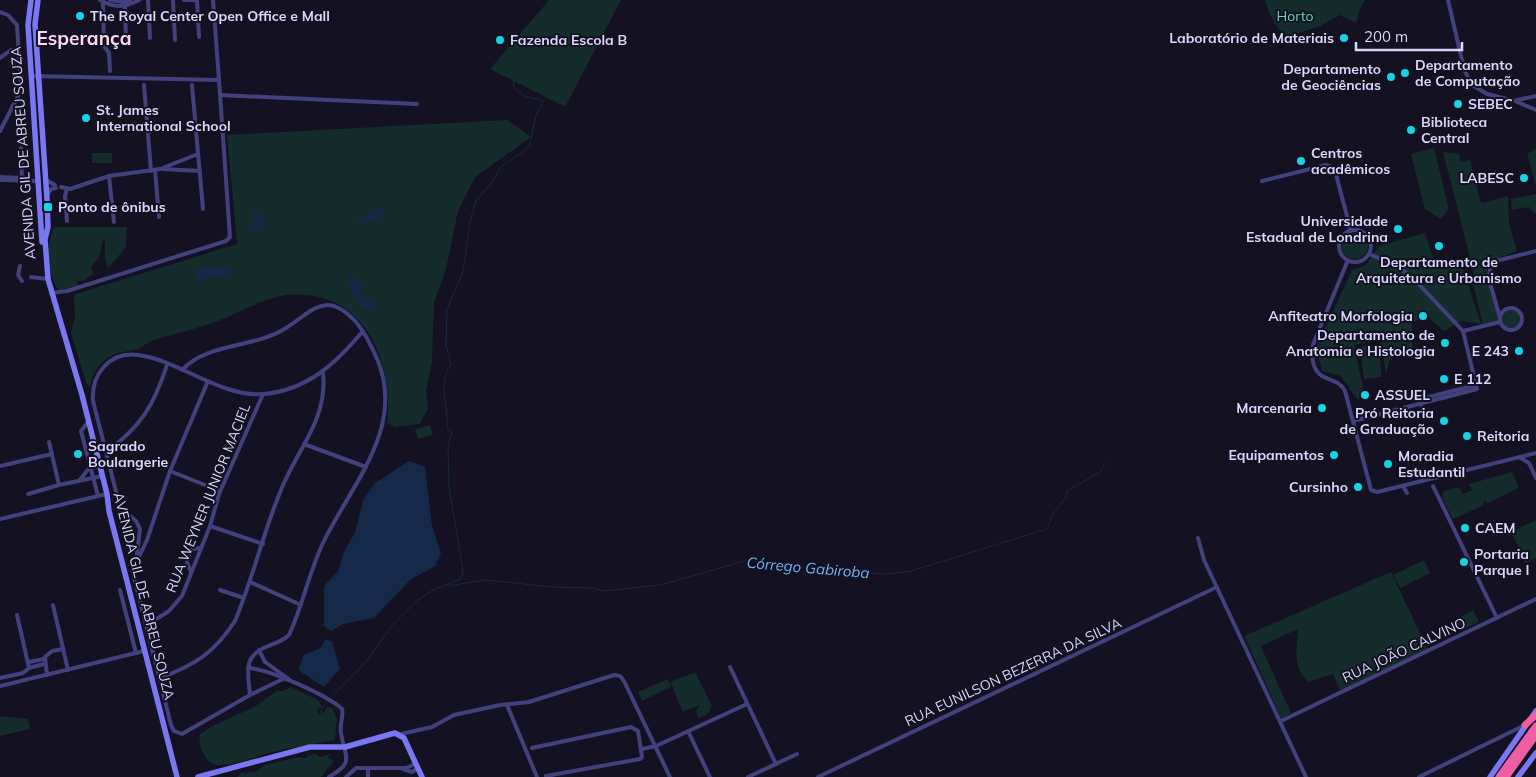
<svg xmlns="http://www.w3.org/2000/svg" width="1536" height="777" font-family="Mulish,sans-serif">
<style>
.green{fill:#142c2b}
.water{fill:#152948}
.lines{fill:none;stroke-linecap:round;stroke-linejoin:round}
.stream{stroke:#152948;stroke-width:1}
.street{stroke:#42417d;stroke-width:4}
.secondary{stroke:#7977f1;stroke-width:5.5}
.highway{stroke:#ee5ea5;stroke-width:7}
.poi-dot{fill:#18d3e5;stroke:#131122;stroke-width:2}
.labels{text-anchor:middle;stroke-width:4;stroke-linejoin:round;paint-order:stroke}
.poi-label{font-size:14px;font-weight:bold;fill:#dad6fb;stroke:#131122;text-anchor:start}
.park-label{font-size:14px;fill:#6ad3b7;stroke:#131122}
.street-label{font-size:14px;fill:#dad6fb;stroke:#131122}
.water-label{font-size:15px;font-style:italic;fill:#6fb6f0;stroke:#131122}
.district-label{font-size:19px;font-weight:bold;fill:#fbd8ef;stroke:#131122}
</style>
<rect width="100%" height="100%" fill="#131122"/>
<g class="green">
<path d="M549,0H621L565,107L490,69Z"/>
<path d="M1265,0H1365L1360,9L1356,23L1340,15L1320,26L1290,36C1277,32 1268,13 1265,0Z"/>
<path d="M507,120L531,137L475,177L458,211L446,269L434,303L432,361L426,391L428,408L420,424L395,427L387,423C394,359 363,288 287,295C261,298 231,318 206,325C188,331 169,335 151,341C147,343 142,347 138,349C127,353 117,350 106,359C97,366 92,376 90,387L86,383L71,333L75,316L74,298L76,294L237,244L227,135Z"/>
<path d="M1434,148L1449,209L1441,219L1425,209L1411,154Z"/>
<path d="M1536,148V187L1527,154Z"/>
<path d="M1443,152L1459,154L1461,162L1470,160L1481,203L1508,196L1509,223L1517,251L1487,263V280L1475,277Z"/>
<rect x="92" y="153" width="20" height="10"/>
<path d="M1536,194V214L1529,207L1512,210L1511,199Z"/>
<path d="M54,227H127L126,247L108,268L105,260V240H103L99,258L91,267L93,274L83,281H78L77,286L59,290C47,278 46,241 54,227Z"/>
<path d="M1425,233L1437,269L1462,265L1481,324L1461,321L1444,331L1427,316L1412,323L1413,353L1390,358L1386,374L1381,340L1354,345L1364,392L1358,400L1341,376L1322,371L1316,348L1352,270L1366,265L1379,246Z"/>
<circle cx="1355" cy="246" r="13"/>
<path d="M1472,279L1490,284L1499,322L1483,326Z"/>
<circle cx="1511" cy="319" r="9"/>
<path d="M1378,345L1382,377L1364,379L1360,347Z"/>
<path d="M430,425L433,435L418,439L415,429Z"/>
<path d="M1512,472L1519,488L1488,503L1486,501L1483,502L1484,505L1453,519L1442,498L1444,491L1459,487L1463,494L1472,490L1469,484Z"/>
<path d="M1536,520V558L1526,563L1511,532Z"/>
<path d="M1424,560L1430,573L1400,588L1393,575Z"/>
<path d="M1391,572L1428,650L1340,691L1333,674L1308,682C1292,666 1297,648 1298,629L1261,646L1259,642L1291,713L1281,718L1244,636Z"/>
<path d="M1473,610L1479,622L1462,630L1456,619Z"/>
<path d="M695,672L712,706L708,714L699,718L696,711L700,705L683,712L670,682Z"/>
<path d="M668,679L671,687L642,701L638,692Z"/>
<path d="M291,687L318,700L322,707L317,710L319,714L324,712L327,707L332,708L337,719L335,740C314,744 294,747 273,752C256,756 235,766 217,765C205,764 197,743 200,734L212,726L254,707L277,691H282Z"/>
<path d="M0,716L28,719L30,729L0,736Z"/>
<path d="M315,753L320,757L330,754L328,758L334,761L321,777H237L241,773L255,772L265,765L298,757L305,758Z"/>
</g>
<g class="water">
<path d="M381,206L385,209L382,216L359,225V221Z"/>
<path d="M255,210L264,220L263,225L255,231L251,227L255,221L253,212Z"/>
<path d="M205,266L218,269L229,267L232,271L227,275L198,281L195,276L196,271Z"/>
<path d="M352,277L362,284L360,292L365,298L374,303L373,310L362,308L352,293L349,283Z"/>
<path d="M409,461L425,467L432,526L441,553L435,566L410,580L374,618L343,624L331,631L324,626V586L338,571L345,549L355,533L363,500L375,483Z"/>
<path d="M326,639L332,642L340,669L324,687L298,670L304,655L320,648Z"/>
</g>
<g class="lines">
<g class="stream">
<path d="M447,586L485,580L553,587L594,588L604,591L660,585L748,560L834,572L889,574L911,571L1047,529L1053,514L1067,496V491L1100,472L1105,463"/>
<path d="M334,694L365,663L394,623L419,599L435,589L461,579L463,570L449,488L448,445L452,432L447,429C449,406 437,385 451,364L446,345L447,309L463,272L470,221L476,201L492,182L501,167L524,151L530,144L536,115L543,101C530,96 521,99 513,85L515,77L529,73L532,55L541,36L564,19L578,0"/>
<path d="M309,737L324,705"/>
<path d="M302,777L305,770L309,752"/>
</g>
<g class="street">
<path d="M100,0C114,8 124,8 139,0"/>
<path d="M110,0L124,2L130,0"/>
<path d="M148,0L150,38"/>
<path d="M173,0L175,40"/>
<path d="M184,0H197"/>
<path d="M197,0L199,37"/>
<path d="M213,0L219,80"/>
<path d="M1448,0L1464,69L1471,84L1487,94L1515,101L1536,110"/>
<path d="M103,2L104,46L109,53L110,71"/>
<path d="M125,6L126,41"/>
<path d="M0,12L8,15L17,25L21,90L0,131"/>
<path d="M0,58L11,50H19"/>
<path d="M31,76L219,80L230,237L226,241L67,291L51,293"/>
<path d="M144,85L151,171"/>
<path d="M192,85L203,209"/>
<path d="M220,95L417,104"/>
<path d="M1517,100L1536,96"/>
<path d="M163,169L200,171"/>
<path d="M155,170L159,217"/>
<path d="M109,176L114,222"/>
<path d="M0,177L22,178L21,148"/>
<path d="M0,180L38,181"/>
<path d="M46,180L55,185"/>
<path d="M1262,181L1326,165L1332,167L1335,171L1351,231"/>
<path d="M61,187L70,189L109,176L160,169L198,154"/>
<path d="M67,188L65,196L67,221"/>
<path d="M48,194L51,189L56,188"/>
<circle cx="1355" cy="246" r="16"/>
<path d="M1348,260L1314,342C1311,349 1312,354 1313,362C1318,384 1337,375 1345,391L1371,490L1377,492L1536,453"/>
<path d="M20,266L18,275L22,281"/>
<path d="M31,277L48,279"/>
<circle cx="1511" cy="319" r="11"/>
<path d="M1500,318L1489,279L1490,266L1496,261L1536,251"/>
<path d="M1463,331L1500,322"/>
<path d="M182,370C208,342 253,349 286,328C314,310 326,290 356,322C366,334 372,347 378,361C405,429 351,485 323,543C309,572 303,605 289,635C283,641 276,643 268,646C242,657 248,671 250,695L182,734L174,731L171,725L134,577L140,529L136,521L122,509L119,503L93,401C91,375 109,351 138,355C179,360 221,398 264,394C308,390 336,363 363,331"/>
<path d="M1421,405L1425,398L1476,385"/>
<path d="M1353,421L1477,389L1463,331L1411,276L1393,264L1369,254"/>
<path d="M88,422L81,431L98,496"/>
<path d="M49,442L59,485"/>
<path d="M304,444L366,467"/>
<path d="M106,452C141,427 154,405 167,365"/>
<path d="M1519,457L1529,463L1536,478"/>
<path d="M0,466L52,454"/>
<path d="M170,471L220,491"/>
<path d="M79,481L90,467"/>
<path d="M1403,486L1407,493"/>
<path d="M1433,486L1497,618"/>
<path d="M28,494L59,485L102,476"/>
<path d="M0,519L107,494"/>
<path d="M210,526L263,544"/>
<path d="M1198,538L1204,560L1306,777"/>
<path d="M136,563L147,540L170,471L208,381"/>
<path d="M191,572L187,562L191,549L201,548"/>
<path d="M250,582L301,605"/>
<path d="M120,590L136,653"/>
<path d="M220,590L244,598"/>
<path d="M53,605L68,670"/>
<path d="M147,625L169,611L182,596L210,526L219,494L263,394"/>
<path d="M259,650L265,662L290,680"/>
<path d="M29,662L44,659"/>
<path d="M730,667L776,764"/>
<path d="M29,668L44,664"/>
<path d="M248,668C269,669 327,695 342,709C344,717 339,725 341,733C345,758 355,762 329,777"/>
<path d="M47,675L45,657L52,651L63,649"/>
<path d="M0,678L23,673L29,668L17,615"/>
<path d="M160,678C195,665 214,653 235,621C253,578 263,533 281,490C297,449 328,420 323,373"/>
<path d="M0,686L144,651"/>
<path d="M250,695L283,679"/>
<path d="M507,705L537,777"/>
<path d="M1281,721L1536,599"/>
<path d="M688,731L710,777"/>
<path d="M401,734L432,727L454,715L500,705L529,702L614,675L620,676L624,681L670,777"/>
<path d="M532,748L631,727L638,731L642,757L640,759L546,776"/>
<path d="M642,749L656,746L747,704"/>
<path d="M403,769L412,772L418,768"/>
<path d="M346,777L356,768H406L413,765L415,762"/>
<path d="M368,777V768"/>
<path d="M748,777L797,754"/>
<path d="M818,777L1217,587"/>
<path d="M1419,777L1525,725"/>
</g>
<g class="secondary">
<path d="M31,0L28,25L42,242"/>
<path d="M38,0L35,24L47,199L48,227L45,239L48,279L82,395L107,494L109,511L177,777"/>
<path d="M198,777L310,747H345L395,733L404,738L422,777"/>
<path d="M1490,777L1536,711"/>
<path d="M1518,777L1536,753"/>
</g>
<g class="highway">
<path d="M1525,725L1536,715"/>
<path d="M1499,777L1536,726"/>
<path d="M1506,777L1536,735"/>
</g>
</g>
<g class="poi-dot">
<circle cx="80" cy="16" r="5"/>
<circle cx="1344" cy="38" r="5"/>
<circle cx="500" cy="40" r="5"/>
<circle cx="1405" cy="73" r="5"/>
<circle cx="1391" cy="77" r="5"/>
<circle cx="1458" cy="104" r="5"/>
<circle cx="86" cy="118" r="5"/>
<circle cx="1411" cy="130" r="5"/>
<circle cx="1301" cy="161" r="5"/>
<circle cx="1524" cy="178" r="5"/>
<rect x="43" y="202" width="10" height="10" rx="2.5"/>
<circle cx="1398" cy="229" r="5"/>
<circle cx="1439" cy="246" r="5"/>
<circle cx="1423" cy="316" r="5"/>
<circle cx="1445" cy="343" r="5"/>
<circle cx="1519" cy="351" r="5"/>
<circle cx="1444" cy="379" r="5"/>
<circle cx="1365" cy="395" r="5"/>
<circle cx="1322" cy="408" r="5"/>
<circle cx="1444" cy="421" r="5"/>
<circle cx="1467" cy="436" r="5"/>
<circle cx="78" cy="454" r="5"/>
<circle cx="1334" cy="455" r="5"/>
<circle cx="1388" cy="464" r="5"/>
<circle cx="1358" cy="487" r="5"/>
<circle cx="1465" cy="528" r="5"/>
<circle cx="1464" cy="562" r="5"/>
</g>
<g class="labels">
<g class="poi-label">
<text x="90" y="21">The Royal Center Open Office e Mall</text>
<text x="1334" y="43" text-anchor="end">Laboratório de Materiais</text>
<text x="510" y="45">Fazenda Escola B</text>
<text x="1415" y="70">Departamento<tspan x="1415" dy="16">de Computação</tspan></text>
<text x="1381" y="74" text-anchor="end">Departamento<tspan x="1381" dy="16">de Geociências</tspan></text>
<text x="1468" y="109">SEBEC</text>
<text x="96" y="115">St. James<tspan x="96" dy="16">International School</tspan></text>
<text x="1421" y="127">Biblioteca<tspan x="1421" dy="16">Central</tspan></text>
<text x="1311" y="158">Centros<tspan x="1311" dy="16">acadêmicos</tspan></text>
<text x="1514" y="183" text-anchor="end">LABESC</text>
<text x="58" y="212">Ponto de ônibus</text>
<text x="1388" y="226" text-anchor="end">Universidade<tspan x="1388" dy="16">Estadual de Londrina</tspan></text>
<text x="1439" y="267" text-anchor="middle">Departamento de<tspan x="1439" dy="16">Arquitetura e Urbanismo</tspan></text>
<text x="1413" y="321" text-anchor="end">Anfiteatro Morfologia</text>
<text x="1435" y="340" text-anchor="end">Departamento de<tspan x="1435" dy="16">Anatomia e Histologia</tspan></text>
<text x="1509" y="356" text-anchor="end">E 243</text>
<text x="1454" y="384">E 112</text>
<text x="1375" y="400">ASSUEL</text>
<text x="1312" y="413" text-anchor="end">Marcenaria</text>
<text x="1434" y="418" text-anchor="end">Pró Reitoria<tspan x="1434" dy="16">de Graduação</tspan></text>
<text x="1477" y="441">Reitoria</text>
<text x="88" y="451">Sagrado<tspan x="88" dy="16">Boulangerie</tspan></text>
<text x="1324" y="460" text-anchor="end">Equipamentos</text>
<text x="1398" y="461">Moradia<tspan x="1398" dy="16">Estudantil</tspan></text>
<text x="1348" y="492" text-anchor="end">Cursinho</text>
<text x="1475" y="533">CAEM</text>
<text x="1474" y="559">Portaria<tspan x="1474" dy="16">Parque I</tspan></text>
</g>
<g class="park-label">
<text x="1295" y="21">Horto</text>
</g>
<g class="street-label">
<text transform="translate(23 153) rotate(-94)" y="5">AVENIDA GIL DE ABREU SOUZA</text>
<text transform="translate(208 498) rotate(-68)" y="5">RUA WEYNER JUNIOR MACIEL</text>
<text transform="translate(144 596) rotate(76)" y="5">AVENIDA GIL DE ABREU SOUZA</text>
<text transform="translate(1404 650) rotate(-25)" y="5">RUA JOÃO CALVINO</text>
<text transform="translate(1013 672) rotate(-25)" y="5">RUA EUNILSON BEZERRA DA SILVA</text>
</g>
<g class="water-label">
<text transform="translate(808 568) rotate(5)" y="5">Córrego Gabiroba</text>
</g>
<g class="district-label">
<text x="84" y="45">Esperança</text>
</g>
</g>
<path d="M1356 42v8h106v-8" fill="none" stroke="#dad6fb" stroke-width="2.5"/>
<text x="1364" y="42" font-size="15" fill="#dad6fb" stroke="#131122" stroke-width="4" paint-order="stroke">200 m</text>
</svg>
